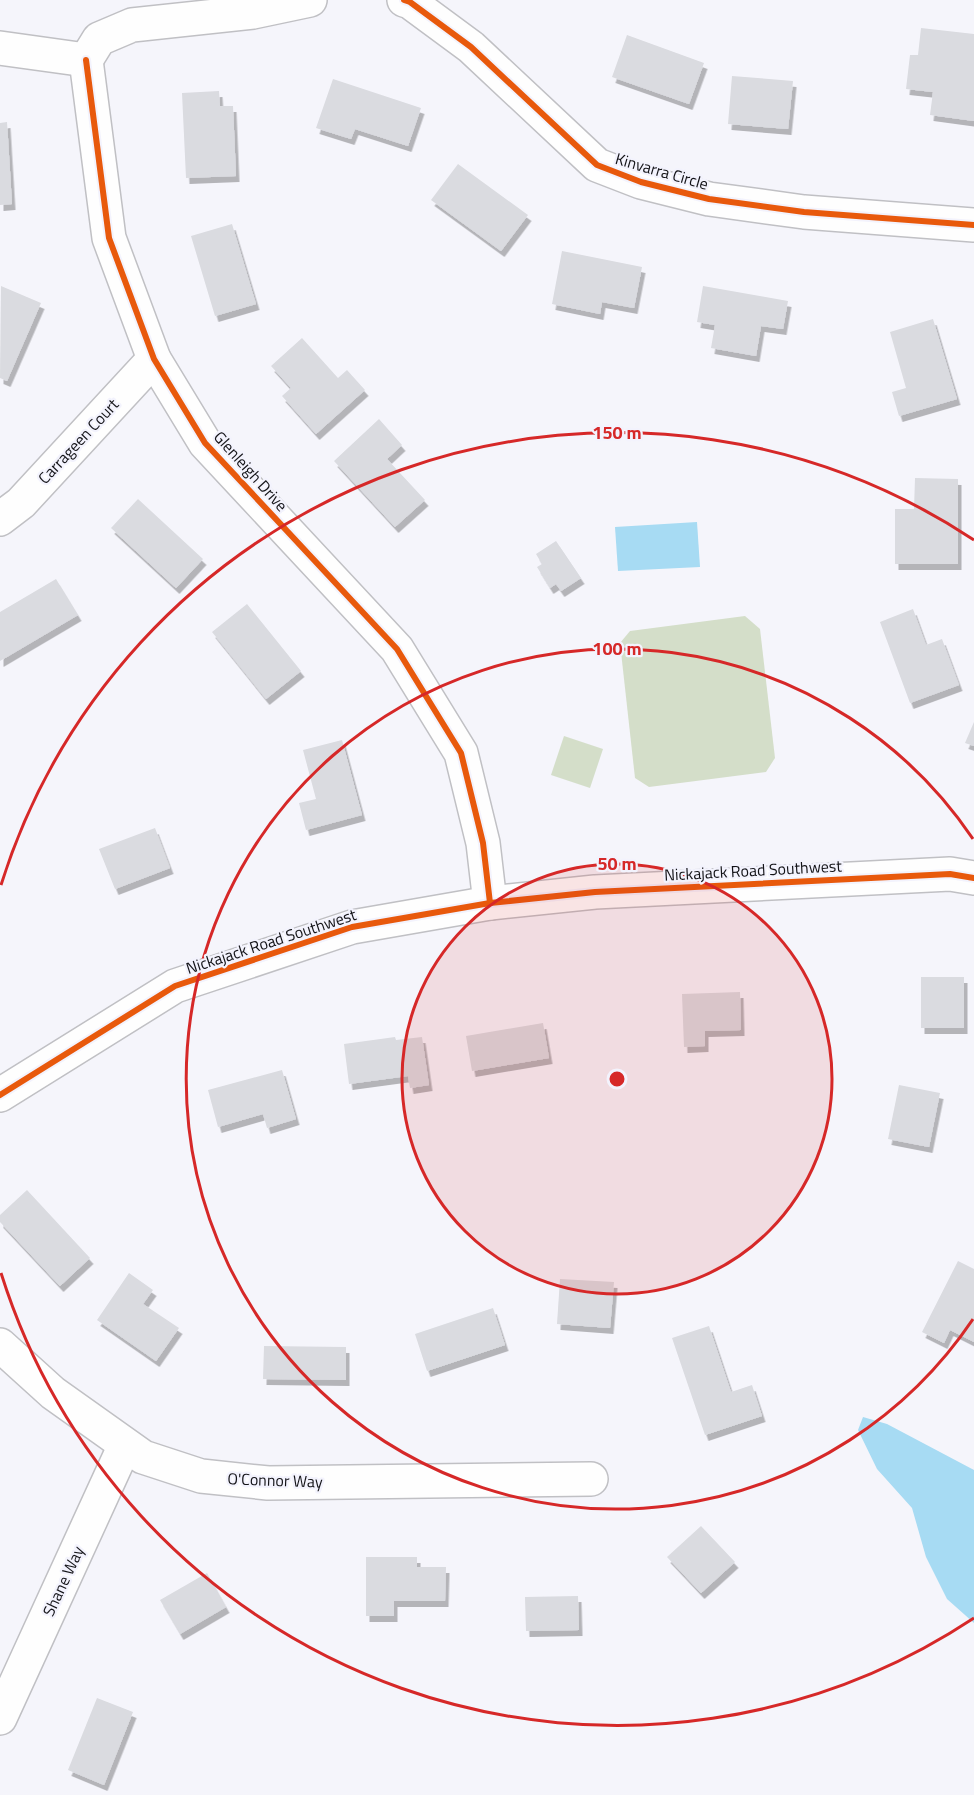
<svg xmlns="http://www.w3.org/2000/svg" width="974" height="1795" font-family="'Titillium Web',sans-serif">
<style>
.green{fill:#d4dec9}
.water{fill:#a7dbf3}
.building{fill:#dadbe0;filter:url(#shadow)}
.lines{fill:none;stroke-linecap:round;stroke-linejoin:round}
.minor-casing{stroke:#c0c0c4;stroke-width:36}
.minor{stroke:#fefefe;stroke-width:33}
.cycleway-casing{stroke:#f3f3fd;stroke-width:10}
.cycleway{stroke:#e8590c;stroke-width:6}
.ring{fill:none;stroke:#d62828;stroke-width:3}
.labels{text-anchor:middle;stroke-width:4.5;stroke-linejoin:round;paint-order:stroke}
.street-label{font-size:16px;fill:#131317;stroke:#f3f3fd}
.centre{fill:#d62828;stroke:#f3f3fd;stroke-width:3}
.ring-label{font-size:18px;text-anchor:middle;font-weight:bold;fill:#d62828;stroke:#f3f3fd;stroke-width:4.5;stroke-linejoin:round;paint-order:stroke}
</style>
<defs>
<filter id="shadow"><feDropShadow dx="3.5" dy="6" stdDeviation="0" flood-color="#0004"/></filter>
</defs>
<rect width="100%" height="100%" fill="#f5f5fb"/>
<g class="green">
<path d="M745,616L760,629L775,758L766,772L649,787L635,778L620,643L630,631Z"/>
<path d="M564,736L603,749L590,788L551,775Z"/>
</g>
<g class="water">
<path d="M697,522L700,567L618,571L615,527Z"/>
<path d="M863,1417L887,1424L974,1470V1623L947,1599L926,1557L912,1508L877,1469L858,1430Z"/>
</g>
<g class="building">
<path d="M921,28L974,34V121L930,115L933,92L906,89L910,55H918Z"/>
<path d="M627,35L704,63L689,104L612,77Z"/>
<path d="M732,76L793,81L788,129L728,124Z"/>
<path d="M333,79L421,108L408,146L355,129L351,139L316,128Z"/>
<path d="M219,91L220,106H233L236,176L186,178L182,93Z"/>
<path d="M7,122L12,204L0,205V123Z"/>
<path d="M458,164L528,215L501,251L431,200Z"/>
<path d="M232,224L256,304L215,316L191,236Z"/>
<path d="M562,251L642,267L634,308L602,302L600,314L552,304Z"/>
<path d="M1,286L41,303L7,381L0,378Z"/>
<path d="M703,286L788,301L783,329L761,326L756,356L711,348L715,325L697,322Z"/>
<path d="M933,319L957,399L899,416L892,392L906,388L890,332Z"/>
<path d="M302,338L338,378L347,370L365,390L316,434L282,396L291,388L271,366Z"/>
<path d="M379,419L402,445L387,459L425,500L395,527L334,461Z"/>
<path d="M915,478L958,479V564H895V509H914Z"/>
<path d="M138,499L203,559L176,588L111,528Z"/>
<path d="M556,541L581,578L561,591L556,584L550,588L537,567L542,564L536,554Z"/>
<path d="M56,579L78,615L0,661V612Z"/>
<path d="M247,604L301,671L266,699L212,632Z"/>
<path d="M913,609L926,645L942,639L959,685L910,703L880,622Z"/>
<path d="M974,722V746L965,743Z"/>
<path d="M342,740L362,815L306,830L299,803L316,799L303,750Z"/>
<path d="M155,828L170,868L115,889L99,849Z"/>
<rect x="921" y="977" width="43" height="51"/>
<path d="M740,992L741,1030L705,1031V1046L684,1047L682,994Z"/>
<path d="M543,1023L549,1058L472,1071L466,1036Z"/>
<path d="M395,1037L396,1040L422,1037L429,1085L410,1088L408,1076L349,1084L344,1044Z"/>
<path d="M282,1070L296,1119L267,1128L263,1114L218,1127L208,1090Z"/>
<path d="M899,1085L940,1093L929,1147L888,1139Z"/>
<path d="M27,1190L90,1258L60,1286L0,1222V1215Z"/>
<path d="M958,1261L974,1269V1342L950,1330L944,1343L922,1332Z"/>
<path d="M129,1273L153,1290L143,1304L179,1328L156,1361L97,1320Z"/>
<path d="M560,1279L614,1282L610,1328L557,1324Z"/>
<path d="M493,1308L505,1345L427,1371L415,1334Z"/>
<path d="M709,1326L731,1392L752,1385L762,1416L705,1435L672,1338Z"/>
<path d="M264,1346L346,1347V1380L263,1379Z"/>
<path d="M701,1526L735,1562L701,1593L667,1557Z"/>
<path d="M366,1557H417V1567H446L445,1601H394V1616H366Z"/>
<path d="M207,1573L226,1607L180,1634L160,1600Z"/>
<path d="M578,1596L579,1630L526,1631L525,1597Z"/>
<path d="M97,1698L133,1712L104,1785L68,1770Z"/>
</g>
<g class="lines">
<defs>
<g id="minor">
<path d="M404,0L410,2L471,47L597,165L641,182L709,199L804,212L974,225"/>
<path d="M0,48L86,60"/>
<path d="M86,60L109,238L154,359L205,443L397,649L461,753L483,843L490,903"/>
<path d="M86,60L99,39L132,25L253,12L310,0"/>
<path d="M0,519L21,503L154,359"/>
<path d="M0,1095L175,986L352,927L490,903L595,892L950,874L974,878"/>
<path d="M0,1345L53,1393L143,1457L201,1476L268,1483L591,1479"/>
<path d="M0,1718L125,1445"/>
</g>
</defs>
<use href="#minor" class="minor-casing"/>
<use href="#minor" class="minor"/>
<defs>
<g id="cycleway">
<path d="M404,0L410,2L471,47L597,165L641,182L709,199L804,212L974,225"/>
<path d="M86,60L109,238L154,359L205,443L397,649L461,753L483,843L490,903"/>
<path d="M0,1095L175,986L352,927L490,903L595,892L950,874L974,878"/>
</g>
</defs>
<use href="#cycleway" class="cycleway-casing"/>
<use href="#cycleway" class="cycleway"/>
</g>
<circle cx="617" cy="1079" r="215" fill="#d62828" fill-opacity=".12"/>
<g class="ring">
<circle cx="617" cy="1079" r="215"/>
<path d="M973 1319A430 430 0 1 1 973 839"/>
<path d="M974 1618A646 646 0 0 1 1 1273M1 885A646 646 0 0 1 974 540"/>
</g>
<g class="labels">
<g class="street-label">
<text transform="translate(662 171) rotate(16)" y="6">Kinvarra Circle</text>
<text transform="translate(78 441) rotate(-47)" y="6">Carrageen Court</text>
<text transform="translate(251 471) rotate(48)" y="6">Glenleigh Drive</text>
<text transform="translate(753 870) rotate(-3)" y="6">Nickajack Road Southwest</text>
<text transform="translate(271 941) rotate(-18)" y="6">Nickajack Road Southwest</text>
<text transform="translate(275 1480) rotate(2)" y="6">O'Connor Way</text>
<text transform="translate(63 1581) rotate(-65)" y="6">Shane Way</text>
</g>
</g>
<circle cx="617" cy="1079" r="9" class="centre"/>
<g class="ring-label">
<text x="617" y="439">150 m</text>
<text x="617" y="655">100 m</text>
<text x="617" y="870">50 m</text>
</g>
</svg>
